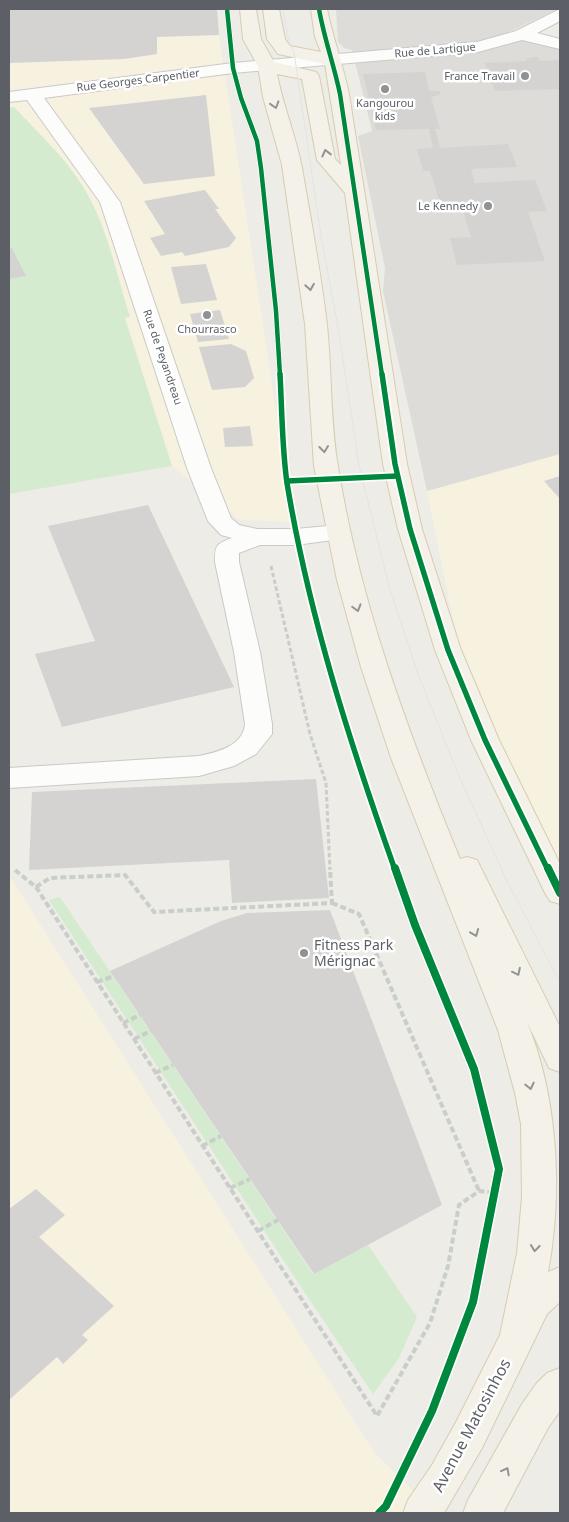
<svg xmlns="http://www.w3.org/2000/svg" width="569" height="1522" font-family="'Noto Sans',sans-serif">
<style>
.commercial{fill:#f7f1df}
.industrial{fill:#dedcd8}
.green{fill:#d4ebd0}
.building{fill:#d4d3d1}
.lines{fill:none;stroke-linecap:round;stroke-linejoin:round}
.minor-casing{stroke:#c9c9c9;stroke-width:2}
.major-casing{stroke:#d7ccb2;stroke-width:2}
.path-far1{stroke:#c9ceca;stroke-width:3;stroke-dasharray:4.5 2.5;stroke-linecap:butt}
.path{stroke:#c9ceca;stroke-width:4;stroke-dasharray:6 3;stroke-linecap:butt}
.minor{fill:#fcfcfb;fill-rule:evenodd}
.major{fill:#f3f1e8;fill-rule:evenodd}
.tram{stroke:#e3e4e3;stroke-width:1}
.cycleway-far2-casing{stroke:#fff;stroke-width:6}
.cycleway-far1-casing{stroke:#fff;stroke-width:9}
.cycleway-casing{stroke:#fff;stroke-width:11}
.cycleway-far2{stroke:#00873e;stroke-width:4.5}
.cycleway-far1{stroke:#00873e;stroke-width:5.5}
.cycleway{stroke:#00873e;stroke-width:8}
.oneway{stroke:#919394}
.poi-dot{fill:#8f9193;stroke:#fff;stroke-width:2}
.labels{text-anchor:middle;stroke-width:5;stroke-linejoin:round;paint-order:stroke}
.far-street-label{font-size:11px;fill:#5c6066;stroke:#fff}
.far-poi-label{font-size:11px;fill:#5c6066;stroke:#fff;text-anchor:end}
.poi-label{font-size:14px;fill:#5c6066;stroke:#fff;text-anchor:start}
.near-street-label{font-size:16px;fill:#5c6066;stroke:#fff}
</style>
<rect width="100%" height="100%" fill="#edece7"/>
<g class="commercial">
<path d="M9,9H217L219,36L293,522L240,520L172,466L9,494Z"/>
<path d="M560,454V887L538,849L512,793L456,635L427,491Z"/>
<path d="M9,875L374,1452L435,1513H9Z"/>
</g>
<path class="industrial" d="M336,9H557L505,34L560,49V454L427,491L383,291L385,268L358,136L372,131L352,50L344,48L338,42Z"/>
<g class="green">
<path d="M14,107C37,132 63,155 82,185C107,224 116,273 130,317L125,318L172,466L9,494V108Z"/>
<path d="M60,897L313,1274L368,1245L417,1317L399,1358L373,1394L299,1284L49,900Z"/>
</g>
<g class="building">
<path d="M9,9H217L219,35L157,37V54L124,59L9,63Z"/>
<path d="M533,57H538L540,61L560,60V89L495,91L485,63L527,61L526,59Z"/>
<path d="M425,72L429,91H439L441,94L431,97L440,129H435L440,148L508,144L517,167L471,169L475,183L535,180L547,211L528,212L545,261L457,265L450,238L471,237L463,211L433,212L430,201L439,200L430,171H423L417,149L433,148L429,129L376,130L363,74Z"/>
<path d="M206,95L215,176L144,184L89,108Z"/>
<path d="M205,190L219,209H215L236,238L229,247L185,256L182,252L161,256L150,238L165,234L144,201Z"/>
<path d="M12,248L26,276L9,279V249Z"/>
<path d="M206,264L217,300L181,304L171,267Z"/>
<path d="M220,310L229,339L198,342L190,314Z"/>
<path d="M231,344L246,351L254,378L245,387L212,390L199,347Z"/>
<path d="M250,426L253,446L225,447L223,428Z"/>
<path d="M560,476V499L544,481Z"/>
<path d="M148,505L234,687L62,727L35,654L95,641L48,526Z"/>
<path d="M316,779L329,898L232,903L229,860L29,870L32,792Z"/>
<path d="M330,910L442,1205L314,1274L110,971L221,921L247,913Z"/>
<path d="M36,1189L65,1215L39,1237L114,1306L82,1335L88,1340L63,1364L57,1357L9,1400V1209Z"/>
</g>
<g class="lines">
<defs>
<path id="minor" d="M560,9V21L537,33L560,39V49L522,40L478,52L233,73L44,98L120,202L211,468L231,518L239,525L257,529H296L338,525L347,528L350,533L347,538L296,545H260L239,553V562L260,652L272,724V734L256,754L234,766L199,776L9,788V768L199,756C218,752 243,746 245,724L234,652L215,562C215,545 216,544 232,538L221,535L208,521L187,468L100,202L27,100L9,102V92L233,63L477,42L516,31Z"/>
<g id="major">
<path d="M240,9H256L261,39L274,62L316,72L319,76L335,159L341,165L325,64L278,54L267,39L263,9H279L285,39L290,46L321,52L315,37L311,9H327C333,38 343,65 349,94L407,464L422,529L461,650L499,740L560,864V904L550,901L545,893L471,740L435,650L398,529L383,464L345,193L317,160L302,79L277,74C283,106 296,136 302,168C311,220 321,273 327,325C332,372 330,421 338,467C360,603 408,732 460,859L467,857L477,860L560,1027V1072L549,1068L527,1022C558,1098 563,1192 548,1272L560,1267V1302L547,1314L482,1448L444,1513H403L408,1500L432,1465L456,1422L500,1335L517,1253L522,1197L521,1124L515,1093L498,1030L391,758L361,667L337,580L314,466L305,324L282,165L263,97L258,66L243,39Z"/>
<path d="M560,1368V1411L548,1428L503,1513H463L468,1500L522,1404L536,1384L547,1373Z"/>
</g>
</defs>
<use href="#minor" class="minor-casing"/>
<use href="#major" class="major-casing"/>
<path class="path-far1" d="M271,566L310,734L326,783L330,870"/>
<g class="path">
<path d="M15,870L36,887L377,1416L430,1323L448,1266L459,1205L479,1191L500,1193"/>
<path d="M36,887L50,878L125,875L154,912L332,903L330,868"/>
<path d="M332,903L359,914L479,1191"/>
<path d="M97,982L114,976"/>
<path d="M123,1023L140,1015"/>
<path d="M134,1039L151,1031"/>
<path d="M155,1073L173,1065"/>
<path d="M202,1146L221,1136"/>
<path d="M230,1188L250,1179"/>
<path d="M258,1231L278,1220"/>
</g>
<use href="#minor" class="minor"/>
<use href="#major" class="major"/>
<path class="tram" d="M283,9L288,38L294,52L321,236L339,333L359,465L389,586L418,674L459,776L506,879L560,983"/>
<defs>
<g id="cycleway-far2">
<path d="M227,9L233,68L241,98L257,141L261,168L276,311L280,375"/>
<path d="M319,9C324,38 334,65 340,94L382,375"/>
</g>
<g id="cycleway-far1">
<path d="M280,374C282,410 282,448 287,483C309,616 350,743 395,870"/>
<path d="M382,374L395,464L410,529L448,650L485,740L548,870"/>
<path d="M287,481L397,476"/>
</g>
<g id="cycleway">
<path d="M548,868L560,893"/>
<path d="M379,1513L386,1506L432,1411L473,1302L499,1169L474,1069L415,925L395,868"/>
</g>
</defs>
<use href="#cycleway-far2" class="cycleway-far2-casing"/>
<use href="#cycleway-far1" class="cycleway-far1-casing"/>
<use href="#cycleway" class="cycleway-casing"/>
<use href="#cycleway-far2" class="cycleway-far2"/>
<use href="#cycleway-far1" class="cycleway-far1"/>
<use href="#cycleway" class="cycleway"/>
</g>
<defs><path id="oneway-chevron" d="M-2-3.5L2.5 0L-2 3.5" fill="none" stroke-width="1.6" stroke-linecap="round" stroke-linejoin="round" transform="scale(1.25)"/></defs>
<g class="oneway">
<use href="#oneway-chevron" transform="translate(275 105) rotate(73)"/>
<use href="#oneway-chevron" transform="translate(326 153) rotate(-104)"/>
<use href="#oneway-chevron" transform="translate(310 287) rotate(81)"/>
<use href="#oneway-chevron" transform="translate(324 449) rotate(83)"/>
<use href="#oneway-chevron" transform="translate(357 608) rotate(74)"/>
<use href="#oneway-chevron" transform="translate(475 933) rotate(68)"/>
<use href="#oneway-chevron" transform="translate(517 972) rotate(64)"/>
<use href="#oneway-chevron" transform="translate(530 1086) rotate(77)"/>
<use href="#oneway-chevron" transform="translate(535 1248) rotate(96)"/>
<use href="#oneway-chevron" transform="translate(506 1471) rotate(-62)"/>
</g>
<g class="poi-dot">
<circle cx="525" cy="76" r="5"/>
<circle cx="385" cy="89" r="5"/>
<circle cx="488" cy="206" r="5"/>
<circle cx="207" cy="315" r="5"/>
<circle cx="304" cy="953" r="5"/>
</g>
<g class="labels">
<g class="far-street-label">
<text transform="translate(435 50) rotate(-5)" y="4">Rue de Lartigue</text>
<text transform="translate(138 80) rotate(-7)" y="4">Rue Georges Carpentier</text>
<text transform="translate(163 357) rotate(71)" y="4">Rue de Peyandreau</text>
</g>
<g class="far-poi-label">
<text x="515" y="80">France Travail</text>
<text x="385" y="107" text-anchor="middle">Kangourou<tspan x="385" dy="13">kids</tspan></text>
<text x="478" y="210">Le Kennedy</text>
<text x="207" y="333" text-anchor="middle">Chourrasco</text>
</g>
<g class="poi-label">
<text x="314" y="950">Fitness Park<tspan x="314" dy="16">Mérignac</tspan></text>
</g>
<g class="near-street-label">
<text transform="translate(471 1425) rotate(-62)" y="6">Avenue Matosinhos</text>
</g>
</g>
<rect width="569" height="1522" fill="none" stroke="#5c6066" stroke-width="20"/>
</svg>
